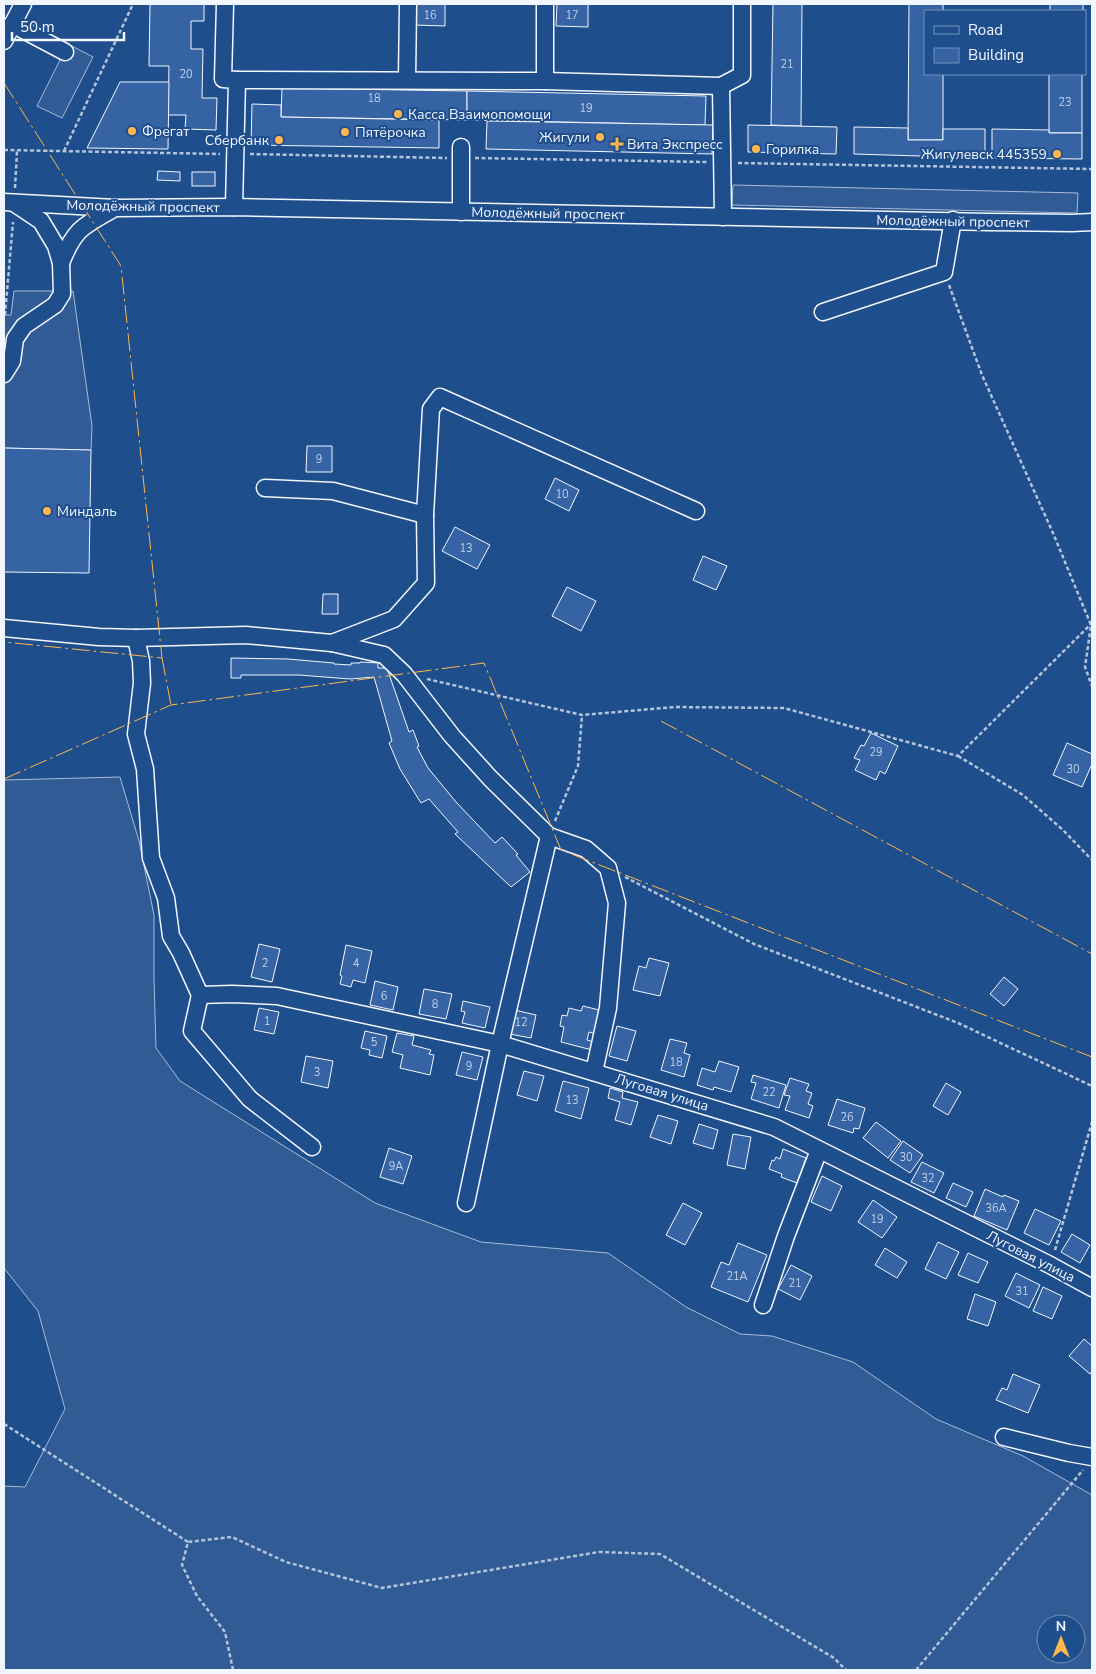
<svg xmlns="http://www.w3.org/2000/svg" width="1096" height="1674" font-family="'Nunito Sans',sans-serif">
<style>
.built{fill:#305b95;stroke:#a8bbd7;fill-rule:evenodd}
.building{fill:#3563a3;stroke:#f2f6ff}
.lines{fill:none;stroke-linecap:round;stroke-linejoin:round}
.minor-casing{stroke:#f2f6ff;stroke-width:19}
.path{stroke:#b3c4dc;stroke-width:2.5;stroke-dasharray:4 2.5;stroke-linecap:butt}
.minor{stroke:#1f4e8c;stroke-width:16}
.power{stroke:#ffb74d;stroke-width:1;stroke-dasharray:18 4 2.5 4;stroke-linecap:butt}
.poi-dot{fill:#ffb74d;stroke:#1f4e8c;stroke-width:2}
.labels{text-anchor:middle;stroke-width:4;stroke-linejoin:round;paint-order:stroke}
.number-label{font-size:11px;fill:#c3d1e8}
.poi-label{font-size:14px;fill:#f2f6ff;stroke:#1f4e8c;text-anchor:start}
.street-label{font-size:14px;fill:#f2f6ff;stroke:#1f4e8c}
</style>
<rect width="100%" height="100%" fill="#1f4e8c"/>
<g class="built">
<path d="M68,44L93,57L62,118L37,106Z"/>
<path d="M733,185L1078,193L1077,213L732,205Z"/>
<path d="M14,291H73L92,426L91,450L4,448V315H11Z"/>
<path d="M120,777L139,841L154,915V979L156,1048L180,1081L375,1203L481,1242L608,1253L686,1307L740,1334L772,1336L853,1362L936,1419L1023,1456L1092,1495V1670H4V1486L25,1487L65,1409L38,1311L4,1268V780ZM1046,1624H1076V1654H1046Z"/>
</g>
<g class="building">
<path d="M150,4H204V21H191V49H203L202,98H217L216,130L185,129L186,115H168L169,66H149Z"/>
<path d="M415,4H445V26L414,25Z"/>
<path d="M557,4H588V27L556,26Z"/>
<path d="M773,4H802L801,126L771,125Z"/>
<path d="M909,4H943V11H925V74H943V140H908Z"/>
<rect x="1050" y="4" width="33" height="7"/>
<rect x="1049" y="74" width="33" height="59"/>
<path d="M120,82H169L168,149L87,148Z"/>
<path d="M282,88L467,91V120L281,117Z"/>
<path d="M467,91L706,96L705,125L467,120Z"/>
<path d="M252,104L281,105V117L439,120V148L251,145Z"/>
<path d="M487,121L713,125L712,154L486,149Z"/>
<path d="M748,125L837,127L836,154L748,152Z"/>
<path d="M854,127L908,128V140H943V129H985V158L854,154Z"/>
<path d="M992,129L1049,130V133H1082V159L992,158Z"/>
<path d="M158,171L180,172V181L157,180Z"/>
<rect x="192" y="172" width="23" height="14"/>
<path d="M307,446H332V472H306Z"/>
<path d="M4,448L91,450L89,573L4,572Z"/>
<path d="M555,478L579,490L569,511L545,499Z"/>
<path d="M455,527L490,545L477,569L442,551Z"/>
<path d="M703,556L727,566L716,590L693,580Z"/>
<path d="M567,587L596,601L581,631L552,616Z"/>
<path d="M323,594H338V614H322Z"/>
<path d="M231,658L288,659L334,663V664L351,665V663H360V662L378,663V668H387L409,732L413,730L419,746L417,747L428,768L456,802L495,843L502,837L518,854L516,855L530,872L511,887L455,834L458,832L429,799L421,803L400,769L389,743L392,741L374,677L350,679L299,675H241V678H231Z"/>
<path d="M871,733L898,746L885,774L880,771L876,780L855,770L860,760L854,758L861,745L864,746Z"/>
<path d="M1067,743L1092,754V764L1082,787L1053,775Z"/>
<path d="M259,944L280,949L272,982L251,977Z"/>
<path d="M346,945L372,951L365,983L353,980L351,987L340,984L342,976L340,975Z"/>
<path d="M649,958L669,963L660,996L633,990L639,966L646,968Z"/>
<path d="M1004,977L1018,989L1004,1006L990,994Z"/>
<path d="M375,981L398,987L393,1010L370,1005Z"/>
<path d="M424,989L452,994L446,1019L419,1014Z"/>
<path d="M463,1001L490,1007L485,1028L462,1023L465,1012L461,1011Z"/>
<path d="M583,1006L603,1011L597,1034L589,1032L587,1040L594,1042L592,1050L561,1042L564,1027L560,1026L562,1015L567,1016L569,1008L581,1011Z"/>
<path d="M259,1008L279,1012L274,1034L254,1030Z"/>
<path d="M510,1009L536,1015L531,1038L510,1034Z"/>
<path d="M617,1026L636,1031L627,1061L609,1056Z"/>
<path d="M365,1031L387,1036L382,1058L369,1055L370,1050L361,1048Z"/>
<path d="M397,1033L414,1036L412,1045L431,1050L429,1054L434,1055L430,1075L400,1068L403,1055L392,1052Z"/>
<path d="M670,1039L687,1043L684,1053L690,1055L684,1077L661,1070Z"/>
<path d="M462,1052L483,1057L477,1080L456,1075Z"/>
<path d="M306,1056L333,1061L328,1088L301,1082Z"/>
<path d="M719,1061L739,1067L731,1092L714,1087L713,1090L697,1085L702,1068L715,1072Z"/>
<path d="M524,1071L544,1076L537,1101L517,1095Z"/>
<path d="M753,1075L786,1085L779,1108L751,1099L756,1083L751,1082Z"/>
<path d="M790,1078L809,1084L806,1091L812,1093L808,1104L813,1106L809,1118L785,1110L790,1096L784,1095Z"/>
<path d="M563,1081L589,1088L581,1119L555,1111Z"/>
<path d="M946,1083L961,1092L948,1115L933,1106Z"/>
<path d="M610,1088L623,1092L622,1098L638,1102L631,1125L615,1120L620,1102L608,1098Z"/>
<path d="M837,1099L865,1108L859,1129L854,1128L853,1133L828,1125Z"/>
<path d="M658,1115L678,1121L671,1144L650,1137Z"/>
<path d="M876,1122L901,1141L888,1158L863,1138Z"/>
<path d="M699,1124L718,1130L713,1149L693,1143Z"/>
<path d="M733,1134L751,1137L745,1169L727,1165Z"/>
<path d="M903,1141L923,1155L910,1173L890,1160Z"/>
<path d="M389,1148L412,1156L403,1184L380,1177Z"/>
<path d="M783,1149L806,1158L797,1183L781,1177L782,1174L769,1169L772,1160L774,1161L776,1157L780,1159Z"/>
<path d="M922,1162L944,1173L934,1193L911,1182Z"/>
<path d="M822,1176L842,1186L831,1211L811,1202Z"/>
<path d="M953,1183L973,1192L966,1207L946,1198Z"/>
<path d="M985,1189L1003,1197L1004,1195L1019,1201L1007,1230L974,1216Z"/>
<path d="M873,1200L897,1217L882,1238L858,1222Z"/>
<path d="M683,1203L702,1213L685,1245L666,1235Z"/>
<path d="M1035,1209L1061,1221L1049,1245L1024,1233Z"/>
<path d="M1072,1234L1090,1245L1080,1263L1061,1252Z"/>
<path d="M938,1242L959,1252L946,1279L925,1269Z"/>
<path d="M738,1243L767,1255L748,1302L711,1287L721,1262L729,1265Z"/>
<path d="M885,1248L907,1262L897,1278L875,1265Z"/>
<path d="M968,1253L988,1262L978,1283L958,1275Z"/>
<path d="M791,1265L812,1276L800,1300L778,1289Z"/>
<path d="M1016,1273L1040,1285L1029,1308L1005,1296Z"/>
<path d="M1043,1287L1062,1296L1052,1319L1033,1311Z"/>
<path d="M975,1294L996,1302L988,1326L967,1319Z"/>
<path d="M1084,1339L1092,1346V1371L1090,1374L1069,1356Z"/>
<path d="M1013,1374L1040,1385L1028,1413L996,1400L1002,1388L1007,1390Z"/>
</g>
<g class="lines">
<defs>
<g id="minor">
<path d="M225,4L223,79L237,80L234,207"/>
<path d="M545,4V81"/>
<path d="M12,24L65,52"/>
<path d="M4,41L23,4"/>
<path d="M237,80L545,81L721,86L742,75V4"/>
<path d="M407,80L408,4"/>
<path d="M721,86L723,217"/>
<path d="M461,147V212"/>
<path d="M4,202L115,208L234,207L989,222L1072,223L1092,222"/>
<path d="M61,263C75,228 83,226 115,208"/>
<path d="M823,312L944,272L953,220"/>
<path d="M4,374L12,361L15,339L24,326L55,305L62,294L61,263L56,246L41,221L14,203"/>
<path d="M265,488L333,491L425,515"/>
<path d="M4,628L99,637L136,638L246,635L332,643L384,655L404,674L452,736L490,778L549,836L500,1044L466,1203"/>
<path d="M136,638L141,661L142,683L136,734L145,769L151,858L166,898L171,936L181,953L200,995L192,1031L250,1099L312,1147"/>
<path d="M332,643L394,619L426,583L425,515L431,409L440,397L696,511"/>
<path d="M549,836L586,849L608,868L617,903L608,1008L594,1072"/>
<path d="M200,995L232,994L277,996L500,1044L774,1127L1050,1265L1092,1288"/>
<path d="M763,1305L786,1236L819,1150"/>
<path d="M1004,1437L1069,1453L1092,1457"/>
</g>
</defs>
<use href="#minor" class="minor-casing"/>
<g class="path">
<path d="M4,150L220,154"/>
<path d="M64,151L133,4"/>
<path d="M250,154L447,158"/>
<path d="M475,158L707,162"/>
<path d="M738,163L1092,169"/>
<path d="M15,188L17,151"/>
<path d="M949,285L982,375L1053,533L1091,625L1085,667L1092,686"/>
<path d="M5,315L13,222"/>
<path d="M427,679L582,715L675,707L784,708L958,756L1092,623"/>
<path d="M958,756L1023,795L1063,830L1092,860"/>
<path d="M555,821L578,766L582,715"/>
<path d="M625,877L754,944L958,1023L1092,1086"/>
<path d="M1055,1250L1092,1122"/>
<path d="M4,1424L188,1542"/>
<path d="M233,1670L225,1632L197,1596L182,1565L188,1542L232,1537L286,1562L382,1588L599,1552L660,1554L834,1658L846,1670"/>
<path d="M916,1670L1083,1470"/>
</g>
<use href="#minor" class="minor"/>
<g class="power">
<path d="M4,83L121,266L162,658L4,642"/>
<path d="M162,658L171,705"/>
<path d="M661,721L1092,954"/>
<path d="M4,779L171,705L484,663L561,850L1092,1057"/>
</g>
</g>
<g class="poi-dot">
<circle cx="398" cy="114" r="5"/>
<circle cx="132" cy="131" r="5"/>
<circle cx="345" cy="132" r="5"/>
<circle cx="600" cy="137" r="5"/>
<circle cx="279" cy="140" r="5"/>
<path d="M614.5 136.5h5v5h5v5h-5v5h-5v-5h-5v-5h5z"/>
<circle cx="756" cy="149" r="5"/>
<circle cx="1057" cy="154" r="5"/>
<circle cx="47" cy="511" r="5"/>
</g>
<g class="labels">
<g class="number-label">
<text x="430" y="19">16</text>
<text x="572" y="19">17</text>
<text x="787" y="68">21</text>
<text x="186" y="78">20</text>
<text x="374" y="102">18</text>
<text x="1065" y="106">23</text>
<text x="586" y="112">19</text>
<text x="319" y="463">9</text>
<text x="562" y="498">10</text>
<text x="466" y="552">13</text>
<text x="876" y="756">29</text>
<text x="1073" y="773">30</text>
<text x="265" y="967">2</text>
<text x="356" y="967">4</text>
<text x="384" y="1000">6</text>
<text x="435" y="1008">8</text>
<text x="267" y="1025">1</text>
<text x="521" y="1026">12</text>
<text x="374" y="1046">5</text>
<text x="676" y="1066">18</text>
<text x="469" y="1070">9</text>
<text x="317" y="1076">3</text>
<text x="769" y="1096">22</text>
<text x="572" y="1104">13</text>
<text x="847" y="1121">26</text>
<text x="906" y="1161">30</text>
<text x="396" y="1170">9А</text>
<text x="928" y="1182">32</text>
<text x="996" y="1212">36А</text>
<text x="877" y="1223">19</text>
<text x="737" y="1280">21А</text>
<text x="795" y="1287">21</text>
<text x="1022" y="1295">31</text>
</g>
<g class="poi-label">
<text x="408" y="119">Касса Взаимопомощи</text>
<text x="142" y="136">Фрегат</text>
<text x="355" y="137">Пятёрочка</text>
<text x="590" y="142" text-anchor="end">Жигули</text>
<text x="269" y="145" text-anchor="end">Сбербанк</text>
<text x="627" y="149">Вита Экспресс</text>
<text x="766" y="154">Горилка</text>
<text x="1047" y="159" text-anchor="end">Жигулевск 445359</text>
<text x="57" y="516">Миндаль</text>
</g>
<g class="street-label">
<text transform="translate(143 206) rotate(1)" y="5">Молодёжный проспект</text>
<text transform="translate(548 213) rotate(1)" y="5">Молодёжный проспект</text>
<text transform="translate(953 221) rotate(1)" y="5">Молодёжный проспект</text>
<text transform="translate(662 1092) rotate(17)" y="5">Луговая улица</text>
<text transform="translate(1031 1256) rotate(27)" y="5">Луговая улица</text>
</g>
</g>
<rect width="1096" height="1674" fill="none" stroke="#f2f6ff" stroke-width="10"/>
<rect x="924" y="10" width="162" height="65" fill="#1f4e8c" stroke="#7391ba"/>
<rect x="934" y="26" width="25" height="8" fill="#1f4e8c" stroke="#7391ba"/>
<text x="968" y="35" font-size="15" fill="#f2f6ff">Road</text>
<rect x="934" y="48" width="25" height="15" fill="#3563a3" stroke="#7391ba"/>
<text x="968" y="60" font-size="15" fill="#f2f6ff">Building</text>
<g transform="translate(1061 1639)"><circle r="24" fill="#1f4e8c" stroke="#7391ba"/>
<path d="M0-4L9 19L0 12L-9 19Z" fill="#ffb74d"/>
<text y="-8" font-size="14" font-weight="bold" text-anchor="middle" fill="#f2f6ff">N</text>
</g>
<path d="M12 32v8h112v-8" fill="none" stroke="#f2f6ff" stroke-width="2.5"/>
<text x="20" y="32" font-size="15" fill="#f2f6ff" stroke="#1f4e8c" stroke-width="4" paint-order="stroke">50 m</text>
</svg>
